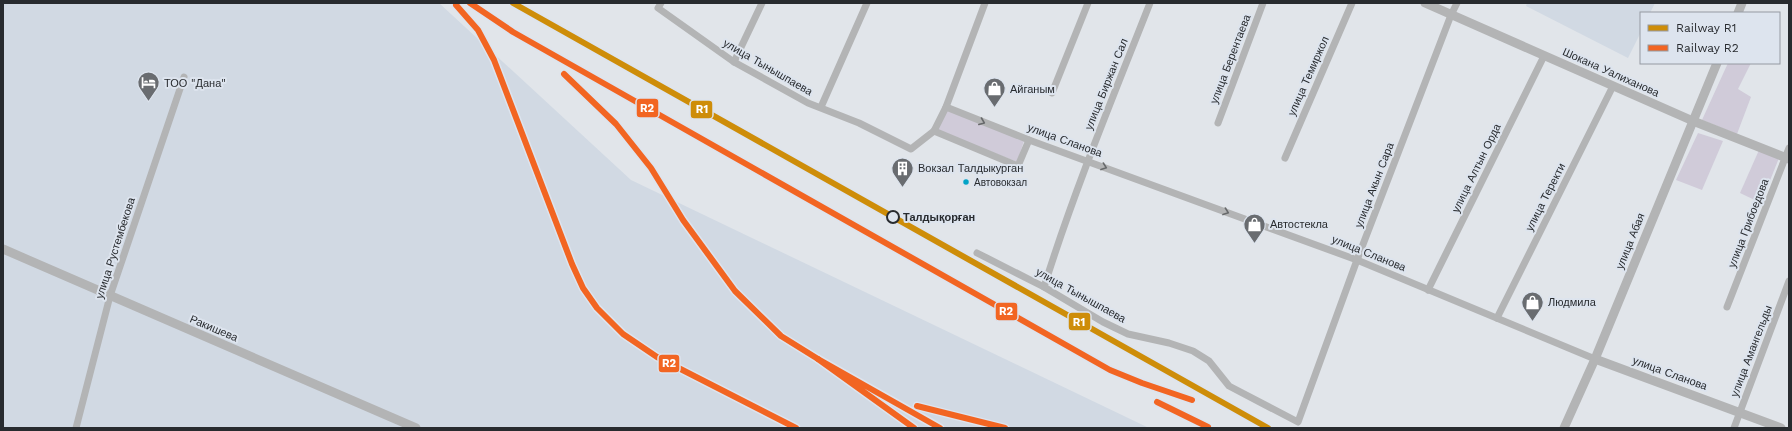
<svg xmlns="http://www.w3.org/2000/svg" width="1792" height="431" font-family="'Work Sans',sans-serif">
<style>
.built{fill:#d1d9e3}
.green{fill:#d0cbd9}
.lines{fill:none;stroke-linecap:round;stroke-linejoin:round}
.minor{stroke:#b3b4b5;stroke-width:7}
.tertiary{stroke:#b3b4b5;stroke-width:9}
.rail-1-casing{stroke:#dde4ee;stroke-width:9}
.rail-2-casing{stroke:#dde4ee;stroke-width:9}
.rail-1{stroke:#ce8d09;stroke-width:6}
.rail-2{stroke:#f26522;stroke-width:6}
.oneway{stroke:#67696b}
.bus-dot{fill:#02a3c6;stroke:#dde4ee;stroke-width:1.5}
.stop-dot{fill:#dde4ee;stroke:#282b2f;stroke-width:2}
.labels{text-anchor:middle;stroke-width:4;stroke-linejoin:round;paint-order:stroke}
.bus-label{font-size:10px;fill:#282b2f;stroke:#dde4ee;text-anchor:start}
.street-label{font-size:11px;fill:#282b2f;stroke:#dde4ee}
.poi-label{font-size:11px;fill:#282b2f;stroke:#dde4ee;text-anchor:start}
.stop-label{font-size:11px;font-weight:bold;fill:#282b2f;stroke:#dde4ee;text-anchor:start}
.line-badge{stroke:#dde4ee;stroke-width:1.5}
.badge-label{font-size:11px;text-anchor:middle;font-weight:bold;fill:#fff}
</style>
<rect width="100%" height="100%" fill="#e1e5ea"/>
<g class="built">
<path d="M3,3H439L631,180L1149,428H3Z"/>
<path d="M1527,3H1655L1650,13H1641V32L1628,58L1526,6Z"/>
</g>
<g class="green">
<path d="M1728,63H1751L1738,89L1751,97L1737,134L1702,120Z"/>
<path d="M947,110L1024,141L1017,162L937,130Z"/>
<path d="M1698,133L1723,141L1702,190L1676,180Z"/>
<path d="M1759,150L1779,158L1761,203L1740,193Z"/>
</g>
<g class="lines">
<g class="minor">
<path d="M661,3L658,8L734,62L808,103L859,123L911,149L934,131L946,107L985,3"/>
<path d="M734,62L762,3"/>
<path d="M1052,93L1088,3"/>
<path d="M821,107L867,3"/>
<path d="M946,107L1029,140L1357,260L1595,359"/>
<path d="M1218,123L1263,3"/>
<path d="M934,131L1018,166L1029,140"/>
<path d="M1285,158L1352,3"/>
<path d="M977,253L1044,287L1103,322L1128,334L1169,343L1193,351L1209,361L1229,386L1298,422L1357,260L1451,15L1457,3"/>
<path d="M1044,287C1074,191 1113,97 1150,3"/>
<path d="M1428,290L1544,56"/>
<path d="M1727,307L1789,148"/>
<path d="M1497,318L1613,86"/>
<path d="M76,428L110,296L184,77"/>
<path d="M1734,428L1789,281"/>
</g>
<g class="tertiary">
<path d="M1425,3L1693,121L1789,159"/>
<path d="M1738,13L1742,3"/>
<path d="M3,249L416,428"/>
<path d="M1595,359L1781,428"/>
<path d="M1564,428L1595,359L1717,63"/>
</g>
<defs>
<path id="rail-1" d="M513,3L1268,428"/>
<g id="rail-2">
<path d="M470,3L513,32L1110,370L1142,383L1192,400"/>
<path d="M456,5L478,30L494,60L572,264L583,288L597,308L623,334L657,357L796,428"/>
<path d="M564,74L616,124L651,168L683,220L735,291L781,336L818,359"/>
<path d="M1157,402L1208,427"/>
<path d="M917,406L1005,428"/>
<path d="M914,428L818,359L940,428"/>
</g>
</defs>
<use href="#rail-1" class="rail-1-casing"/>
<use href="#rail-2" class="rail-2-casing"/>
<use href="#rail-1" class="rail-1"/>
<use href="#rail-2" class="rail-2"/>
</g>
<defs><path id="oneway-chevron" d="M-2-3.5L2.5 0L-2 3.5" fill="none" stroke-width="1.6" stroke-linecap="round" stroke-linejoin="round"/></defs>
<g class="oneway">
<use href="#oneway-chevron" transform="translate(982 122) rotate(22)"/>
<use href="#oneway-chevron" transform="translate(1104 167) rotate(20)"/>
<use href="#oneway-chevron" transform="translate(1226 212) rotate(20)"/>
</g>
<defs>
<symbol id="hotel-pin" viewBox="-11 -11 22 30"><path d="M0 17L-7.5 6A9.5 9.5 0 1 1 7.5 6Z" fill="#696c70" stroke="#dde4ee"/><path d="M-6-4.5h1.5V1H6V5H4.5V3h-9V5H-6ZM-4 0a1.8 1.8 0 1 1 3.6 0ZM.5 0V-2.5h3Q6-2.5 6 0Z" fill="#fff"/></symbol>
<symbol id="shop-pin" viewBox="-11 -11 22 30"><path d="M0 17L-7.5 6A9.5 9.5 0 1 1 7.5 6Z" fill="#696c70" stroke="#dde4ee"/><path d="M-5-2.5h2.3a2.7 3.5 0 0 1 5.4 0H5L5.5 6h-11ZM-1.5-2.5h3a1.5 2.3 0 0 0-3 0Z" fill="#fff"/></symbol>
<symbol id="building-pin" viewBox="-11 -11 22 30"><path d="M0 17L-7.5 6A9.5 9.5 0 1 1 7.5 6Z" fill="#696c70" stroke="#dde4ee"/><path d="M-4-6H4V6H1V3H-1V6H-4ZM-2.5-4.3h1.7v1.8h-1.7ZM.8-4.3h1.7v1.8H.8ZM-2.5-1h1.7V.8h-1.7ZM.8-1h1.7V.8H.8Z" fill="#fff"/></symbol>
</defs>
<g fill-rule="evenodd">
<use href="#hotel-pin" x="136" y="70" width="25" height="34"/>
<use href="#shop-pin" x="982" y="76" width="25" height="34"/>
<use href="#building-pin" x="890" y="156" width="25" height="34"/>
<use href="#shop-pin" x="1242" y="212" width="25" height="34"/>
<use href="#shop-pin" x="1520" y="290" width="25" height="34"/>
</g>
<circle class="bus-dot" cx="966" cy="182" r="3.5"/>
<circle class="stop-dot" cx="893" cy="217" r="6"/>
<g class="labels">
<g class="bus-label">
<text x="974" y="186">Автовокзал</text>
</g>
<g class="street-label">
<text transform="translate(1230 59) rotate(-69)" y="4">улица Берентаева</text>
<text transform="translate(768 67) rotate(30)" y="4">улица Тынышпаева</text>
<text transform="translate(1611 72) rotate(24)" y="4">Шокана Уалиханова</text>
<text transform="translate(1308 76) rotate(-66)" y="4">улица Темиржол</text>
<text transform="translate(1106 84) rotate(-68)" y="4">улица Биржан Сал</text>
<text transform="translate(1065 140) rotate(20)" y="4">улица Сланова</text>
<text transform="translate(1476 168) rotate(-64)" y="4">улица Алтын Орда</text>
<text transform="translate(1374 185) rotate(-69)" y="4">улица Акын Сара</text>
<text transform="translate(1545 197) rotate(-63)" y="4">улица Теректи</text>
<text transform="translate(1748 223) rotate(-69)" y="4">улица Грибоедова</text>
<text transform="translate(1630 241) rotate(-68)" y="4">улица Абая</text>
<text transform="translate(115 248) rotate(-72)" y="4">улица Рустембекова</text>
<text transform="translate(1369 253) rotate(22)" y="4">улица Сланова</text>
<text transform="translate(1081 295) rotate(29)" y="4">улица Тынышпаева</text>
<text transform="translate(214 328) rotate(23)" y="4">Ракишева</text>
<text transform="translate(1751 351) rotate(-69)" y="4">улица Амангельды</text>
<text transform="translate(1670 373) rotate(20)" y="4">улица Сланова</text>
</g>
<g class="poi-label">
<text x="164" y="87">ТОО "Дана"</text>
<text x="1010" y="93">Айганым</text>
<text x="918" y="172">Вокзал Талдыкурган</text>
<text x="1270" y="228">Автостекла</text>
<text x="1548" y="306">Людмила</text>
</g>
<g class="stop-label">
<text x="903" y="221">Талдықорған</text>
</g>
</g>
<g class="line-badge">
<rect x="636" y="98" width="23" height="20" rx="4" fill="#f26522"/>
<rect x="690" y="100" width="23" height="19" rx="4" fill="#ce8d09"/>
<rect x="995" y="302" width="23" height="19" rx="4" fill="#f26522"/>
<rect x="1068" y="312" width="23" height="19" rx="4" fill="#ce8d09"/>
<rect x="658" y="354" width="22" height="19" rx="4" fill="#f26522"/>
</g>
<g class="badge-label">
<text x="647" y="112">R2</text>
<text x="702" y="113">R1</text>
<text x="1006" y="315">R2</text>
<text x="1079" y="326">R1</text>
<text x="669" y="367">R2</text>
</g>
<rect width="1792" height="431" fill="none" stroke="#282b2f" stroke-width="8"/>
<rect x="1640" y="12" width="140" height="52" fill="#dde4ee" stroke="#959aa2"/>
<rect x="1648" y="25" width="20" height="6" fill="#ce8d09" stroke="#959aa2"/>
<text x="1676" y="32" font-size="12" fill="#282b2f">Railway R1</text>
<rect x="1648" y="45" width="20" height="6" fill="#f26522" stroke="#959aa2"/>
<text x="1676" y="52" font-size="12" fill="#282b2f">Railway R2</text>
</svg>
